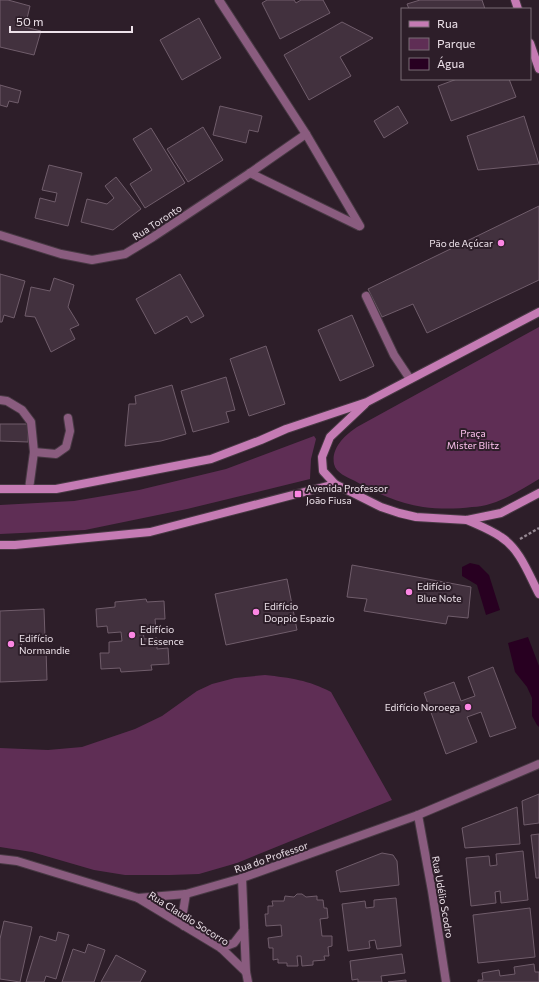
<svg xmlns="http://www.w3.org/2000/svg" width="539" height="982" font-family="Commissioner,sans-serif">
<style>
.green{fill:#5f2e55}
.water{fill:#280021}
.building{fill:#42313e;stroke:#705d6b}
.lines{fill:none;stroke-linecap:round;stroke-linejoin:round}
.lane-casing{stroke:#483944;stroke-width:10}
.street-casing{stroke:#483944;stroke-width:10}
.secondary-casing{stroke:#483944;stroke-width:10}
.path{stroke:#948791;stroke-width:2.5;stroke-dasharray:3 2;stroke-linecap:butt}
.lane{stroke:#8a5c7f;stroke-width:8}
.street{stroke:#8a5c7f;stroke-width:8}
.secondary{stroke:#c57bb4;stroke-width:8}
.poi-dot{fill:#fc86e3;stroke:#2d1e29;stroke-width:1.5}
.labels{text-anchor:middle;stroke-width:4;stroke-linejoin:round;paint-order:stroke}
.street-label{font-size:10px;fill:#ede2ea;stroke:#2d1e29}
.poi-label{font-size:10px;fill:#ede2ea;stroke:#2d1e29;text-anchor:start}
.park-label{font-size:10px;fill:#fbc1ec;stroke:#2d1e29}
</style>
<rect width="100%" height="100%" fill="#2d1e29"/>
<g class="green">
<path d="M539,327V479C519,491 496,506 472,507C456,509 439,509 423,507C398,503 376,493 355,481C347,477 336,473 334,464C331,448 345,435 357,427Z"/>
<path d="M314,436L316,439L311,459L310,479L187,509L85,530L0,534V505L74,501L139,490L226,469Z"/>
<path d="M265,675C291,678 308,680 331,692L392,800L237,863L199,874L170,875H125L94,870L32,852L0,847V748L48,750L82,747L135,729L162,716L197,691L212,684L235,678Z"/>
</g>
<g class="water">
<path d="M470,563L479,565L489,575L500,610L486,615L477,585L462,576V567Z"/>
<path d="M528,637L539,666V727L537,725L532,716V698L527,687L515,672L508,643Z"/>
</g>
<g class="building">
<path d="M0,0H8L30,6L25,27L41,31L34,55L0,47Z"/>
<path d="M267,0H294L296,3L301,0H323L330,13L280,39L262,3Z"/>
<path d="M420,0H482L485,9H409L407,4Z"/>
<path d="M199,18L221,58L182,80L160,40Z"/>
<path d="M342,22L373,38L340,57L351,76L309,100L284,55Z"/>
<path d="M457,79H509L516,97L451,121L438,86Z"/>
<path d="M0,85L21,91L18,103L9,101L7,107L0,105Z"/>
<path d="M220,106L262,116L258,132L249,130L246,143L213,135Z"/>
<path d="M398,106L408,123L384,138L374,121Z"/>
<path d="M524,116L539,164L478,170L467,136Z"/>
<path d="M203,127L223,160L188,182L167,149Z"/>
<path d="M151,128L185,183L145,208L130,184L152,170L133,139Z"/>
<path d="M49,165L82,173L68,226L35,218L40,198L55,202L57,193L42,190Z"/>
<path d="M116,177L141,209L113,230L81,222L87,199L107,204L114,198L105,186Z"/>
<path d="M539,206V280L427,333L413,304L382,317L368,289Z"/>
<path d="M0,274L25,281L14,318L4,315L2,322H0Z"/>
<path d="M180,274L204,316L191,323L187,316L155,334L136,299Z"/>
<path d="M54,278L74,285L68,307L79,325L70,329L75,339L51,352L35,317L25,316L31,287L50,291Z"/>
<path d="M352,315L374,366L340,381L318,330Z"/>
<path d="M266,346L285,404L249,416L230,359Z"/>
<path d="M226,377L235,410L226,412L229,422L193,432L181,391Z"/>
<path d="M172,385L186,434L161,441L125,446L129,404H136L135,396Z"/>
<path d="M0,424H28V442L0,441Z"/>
<path d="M352,565L471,587L468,618L448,616L446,624L364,611L367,599L347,597Z"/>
<path d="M287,579L297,630L226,645L215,594Z"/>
<path d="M146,599L147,602L164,601L165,619H155L156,629L143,630L144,639L157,638V649L168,648L169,664L151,665L152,670L121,672L120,668L101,669L100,653H109V642L122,641L121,632L108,633L107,626L97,627L96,609L115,607V602Z"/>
<path d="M44,609L45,637L21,638L22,651L46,650L47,680L0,682V611Z"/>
<path d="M493,667L516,728L490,737L481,712L467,717L477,742L446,754L424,693L454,682L461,701L475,696L468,677Z"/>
<path d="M539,794V823L524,825L522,801Z"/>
<path d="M517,807L520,844L465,848L462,828Z"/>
<path d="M539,834V878H536L531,835Z"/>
<path d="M523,851L528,900L501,903L500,891L495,892L496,903L471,906L466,858L489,856L490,866L497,865L496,854Z"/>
<path d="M382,853L393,855L397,861L399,885L340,892L336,871Z"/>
<path d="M297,894H302L306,897L317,896V900H323L324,908H327L328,918L320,919L322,936H332V946L328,947L329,956H324L325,960L313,961V965L302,966L301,956H297L298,966H287V963H278V959L273,960V948H269L268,938L282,936L281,925L266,926L265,914H268V906H273L272,901H284L285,896L294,897Z"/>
<path d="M396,898L401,946L377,949L375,940L369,941L370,948L348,951L342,904L365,901L366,908L374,907V900Z"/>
<path d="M530,908L535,957L478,963L473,915Z"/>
<path d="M4,921L32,927L20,982L0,979V939Z"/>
<path d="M58,932L69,935L56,979L46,976L44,982H26L40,936L56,941Z"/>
<path d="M88,944L105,950L94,982H62L73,949L85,953Z"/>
<path d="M402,954L405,973L381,976L382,982H358V979L352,980L350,961Z"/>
<path d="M116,955L146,971L140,982H101Z"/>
<path d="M534,964L535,972H539V982H478V980H483L482,973L499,970L500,976L515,974L514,967Z"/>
<path d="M406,980V982H388Z"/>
</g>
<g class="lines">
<defs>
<g id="lane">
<path d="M366,296L394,355L410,379"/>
<path d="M0,400L7,401L22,410L31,422L34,452L29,489"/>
<path d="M34,452L56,454L66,447L70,431L68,418"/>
</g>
<g id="street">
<path d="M219,0L306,134L360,226"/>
<path d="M250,173L359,226"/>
<path d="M0,235L61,254L92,260L125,254L153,237L250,173L306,134"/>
<path d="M418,815L432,891L446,982"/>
<path d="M0,859L17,861L138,898L186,894L242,878L418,815L539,764"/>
<path d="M242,878L246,972L248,982"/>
<path d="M138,898L221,948L246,972"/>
<path d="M184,926L183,912L186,894"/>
<path d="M221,948L234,943L244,930"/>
</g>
<g id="secondary">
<path d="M515,0L518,9"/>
<path d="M530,43L539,69"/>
<path d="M335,484L323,471L322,457L330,437L365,404"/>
<path d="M0,489H56L211,459L261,440L286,429L367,402L539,312"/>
<path d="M467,520C478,525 491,530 501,537C520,549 529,575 539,594"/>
<path d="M0,545H15L150,532L335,484L381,507L399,513L416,517L467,520L501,513L539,493"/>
</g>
</defs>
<use href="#lane" class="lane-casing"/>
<use href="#street" class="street-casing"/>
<use href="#secondary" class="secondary-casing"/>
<path class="path" d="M520,539L539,528"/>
<use href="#lane" class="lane"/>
<use href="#street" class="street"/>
<use href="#secondary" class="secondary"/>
</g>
<g class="poi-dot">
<circle cx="501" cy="243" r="4"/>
<rect x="294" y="490" width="8" height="8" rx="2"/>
<circle cx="409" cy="592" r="4"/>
<circle cx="256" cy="612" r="4"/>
<circle cx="132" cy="635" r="4"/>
<circle cx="11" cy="644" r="4"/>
<circle cx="468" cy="707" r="4"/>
</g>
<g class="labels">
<g class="street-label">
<text transform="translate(157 222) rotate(-33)" y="4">Rua Toronto</text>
<text transform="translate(271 857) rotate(-19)" y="4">Rua do Professor</text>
<text transform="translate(443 897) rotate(80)" y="4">Rua Udélio Scodro</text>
<text transform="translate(189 918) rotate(32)" y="4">Rua Claudio Socorro</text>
</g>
<g class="poi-label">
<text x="493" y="247" text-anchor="end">Pão de Açúcar</text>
<text x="306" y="492">Avenida Professor<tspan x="306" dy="12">João Fiusa</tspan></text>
<text x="417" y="590">Edifício<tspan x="417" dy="12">Blue Note</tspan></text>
<text x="264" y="610">Edifício<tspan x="264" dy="12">Doppio Espazio</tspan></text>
<text x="140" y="633">Edifício<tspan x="140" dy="12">L Essence</tspan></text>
<text x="19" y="642">Edifício<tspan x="19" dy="12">Normandie</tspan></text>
<text x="460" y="711" text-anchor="end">Edifício Noroega</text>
</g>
<g class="park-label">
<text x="473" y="437">Praça<tspan x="473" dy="12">Mister Blitz</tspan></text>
</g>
</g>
<rect x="401" y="8" width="130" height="72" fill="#2d1e29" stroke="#7a6c76"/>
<rect x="409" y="21" width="20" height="6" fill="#c57bb4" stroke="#7a6c76"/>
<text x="437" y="28" font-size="12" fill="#ede2ea">Rua</text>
<rect x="409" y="38" width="20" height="12" fill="#5f2e55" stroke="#7a6c76"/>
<text x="437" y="48" font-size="12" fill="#ede2ea">Parque</text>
<rect x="409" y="58" width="20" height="12" fill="#280021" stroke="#7a6c76"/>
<text x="437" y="68" font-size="12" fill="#ede2ea">Água</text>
<path d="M10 26v6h122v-6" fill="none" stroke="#ede2ea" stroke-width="2"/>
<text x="16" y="26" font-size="12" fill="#ede2ea" stroke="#2d1e29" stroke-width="3" paint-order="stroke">50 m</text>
</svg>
